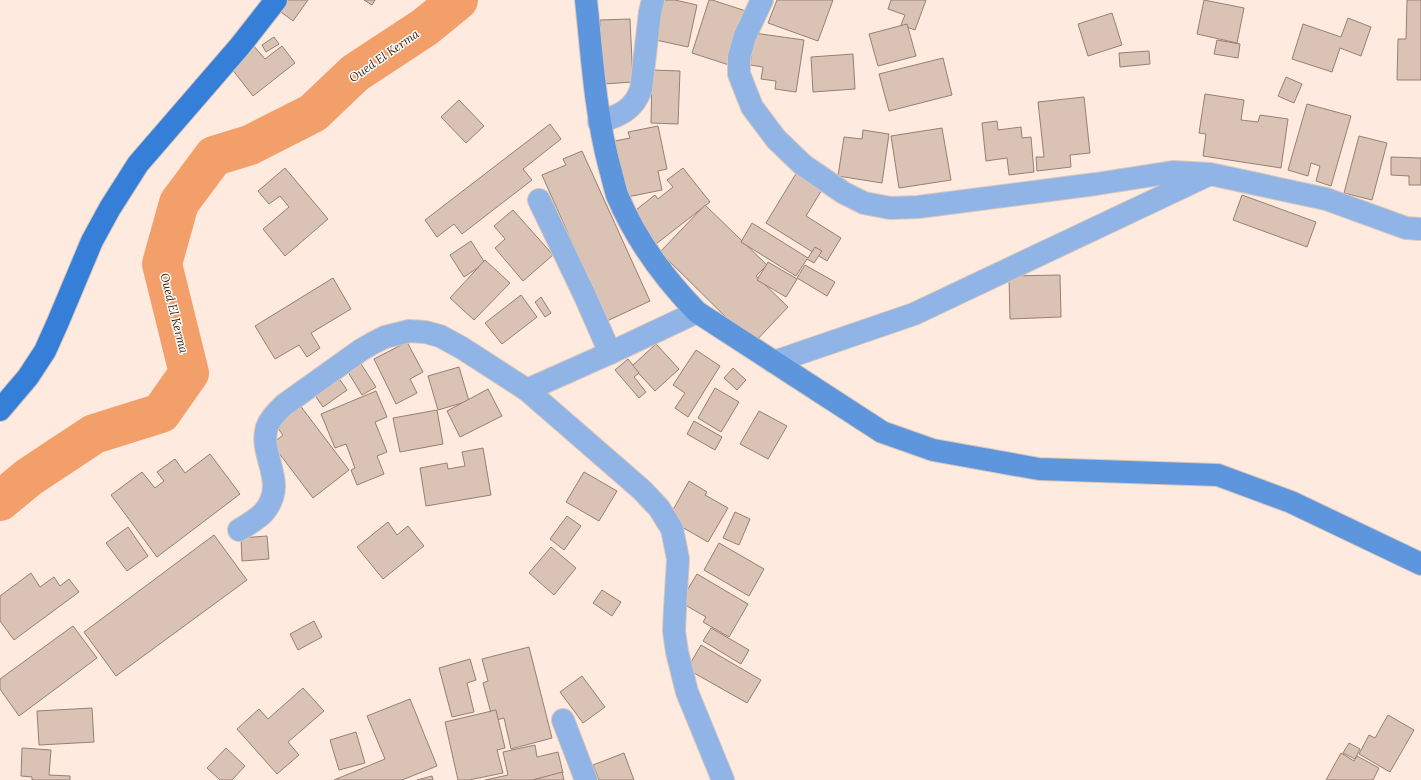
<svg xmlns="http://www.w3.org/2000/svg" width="1421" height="780" font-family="Lora,serif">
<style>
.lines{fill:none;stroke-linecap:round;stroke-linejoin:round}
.river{stroke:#f39f6a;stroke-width:40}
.building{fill:#dac2b4;stroke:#968073}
.street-casing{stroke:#d9c7bc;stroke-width:24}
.secondary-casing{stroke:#d9c7bc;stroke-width:24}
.primary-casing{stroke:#d9c7bc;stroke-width:24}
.street{stroke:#8fb4e5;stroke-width:22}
.secondary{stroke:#5e96de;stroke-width:22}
.primary{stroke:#367fd8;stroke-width:22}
.labels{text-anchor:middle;stroke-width:3;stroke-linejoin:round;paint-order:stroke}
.water-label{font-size:12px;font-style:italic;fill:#44230d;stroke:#fff}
</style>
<rect width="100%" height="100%" fill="#feeade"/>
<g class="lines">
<path class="river" d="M0,501L29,477L94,434L161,413L189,373L162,264L179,203L214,156L250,145L313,113L355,73L425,27L458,0"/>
</g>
<g class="building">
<path d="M283,0H308L293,21L277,9Z"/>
<path d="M364,0H375L372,5Z"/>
<path d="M664,0H675L697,5L688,47L656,40Z"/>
<path d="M709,0H712L746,11L729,65L692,53Z"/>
<path d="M777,0H833L818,41L768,23Z"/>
<path d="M891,0H926L915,30L901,25L905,15L888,9Z"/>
<path d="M1204,0L1244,8L1237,43L1197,34Z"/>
<path d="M1407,0H1421V80H1397L1398,39H1406Z"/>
<path d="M1112,13L1122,45L1088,56L1078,24Z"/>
<path d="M1348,18L1371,27L1361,56L1340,48L1332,72L1292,59L1303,24L1341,37Z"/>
<path d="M630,19L633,82L603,84L600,20Z"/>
<path d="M907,24L916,56L878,66L869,34Z"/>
<path d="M754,33L804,40L796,92L775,89L776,81L761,79L763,67L750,65Z"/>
<path d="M274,37L279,44L266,52L262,45Z"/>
<path d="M1217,40L1240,44L1238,58L1214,54Z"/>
<path d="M253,45L265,59L282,46L295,63L253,96L228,64Z"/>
<path d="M1149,51L1150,64L1120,67L1119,53Z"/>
<path d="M853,54L855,89L813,92L811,57Z"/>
<path d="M943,58L952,95L889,111L879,74Z"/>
<path d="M652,70L680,71L678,124L651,123Z"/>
<path d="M1286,77L1302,84L1294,103L1278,96Z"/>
<path d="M1205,94L1244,100L1241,120L1258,122L1260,115L1288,119L1281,168L1203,156L1206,134L1199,133Z"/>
<path d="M1084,97L1090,153L1070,155L1071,167L1037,171L1036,157H1044L1038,102Z"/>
<path d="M459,100L484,126L466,143L441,117Z"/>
<path d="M1307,104L1351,116L1331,186L1316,181L1320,166L1311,163L1308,176L1288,170Z"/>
<path d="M997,121L998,130L1021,127L1022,138L1031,137L1034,172L1009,175L1007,158L986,161L982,123Z"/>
<path d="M550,124L561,139L523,169L532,180L462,234L454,224L437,237L425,220Z"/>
<path d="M658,126L667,169L658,171L662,190L627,197L615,141L630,138L628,132Z"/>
<path d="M942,128L951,180L899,188L891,136Z"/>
<path d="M863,130L889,134L882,183L838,176L844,137L862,139Z"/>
<path d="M1359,136L1387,143L1372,200L1344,193Z"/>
<path d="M582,151L650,301L607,321L542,175L566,165L563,159Z"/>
<path d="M1391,157L1421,158V185H1409V176L1391,175Z"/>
<path d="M285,168L328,219L285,256L263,229L289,207L280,196L269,204L258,191Z"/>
<path d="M683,168L710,202L656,244L632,213L655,195L658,199L673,187L667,180Z"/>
<path d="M797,172L823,188L806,216L841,238L827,261L766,223Z"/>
<path d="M1242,195L1316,222L1307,247L1233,220Z"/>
<path d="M705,205L767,265L756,276L788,307L753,344L660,252Z"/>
<path d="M513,210L553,255L523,281L495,248L505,239L494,226Z"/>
<path d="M752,223L808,258L815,247L822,251L814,263L807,259L796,276L741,242Z"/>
<path d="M471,241L485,263L464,277L450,255Z"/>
<path d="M485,260L510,283L474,320L450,298Z"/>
<path d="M768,262L797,279L786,297L757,280Z"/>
<path d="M805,265L835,282L827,296L797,278Z"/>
<path d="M1060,275L1061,317L1010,319L1009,276Z"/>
<path d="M333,278L351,309L311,333L320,348L307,357L299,345L275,359L255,326Z"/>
<path d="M521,295L537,317L502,344L485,323Z"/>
<path d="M541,297L551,313L545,317L535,302Z"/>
<path d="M407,342L423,372L410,379L417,393L396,404L374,359Z"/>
<path d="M656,344L679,369L655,391L632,366Z"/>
<path d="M696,350L720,366L688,417L675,408L685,393L673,385Z"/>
<path d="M628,359L639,373L634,377L646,392L639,398L615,370Z"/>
<path d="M361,364L376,387L362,395L348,372Z"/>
<path d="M459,367L469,401L438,410L428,376Z"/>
<path d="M733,368L746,380L737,390L724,378Z"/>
<path d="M336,374L347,390L323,407L312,391Z"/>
<path d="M715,388L739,402L721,432L698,418Z"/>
<path d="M488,389L502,416L460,437L447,411Z"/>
<path d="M376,391L387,417L375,422L387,452L377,456L384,474L357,485L351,470L355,468L346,444L335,448L321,414Z"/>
<path d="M299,404L349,470L313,498L272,444L283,435L274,423Z"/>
<path d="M437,410L443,444L400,452L393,418Z"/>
<path d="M759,411L787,426L768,459L740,444Z"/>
<path d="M694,421L722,437L715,450L687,434Z"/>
<path d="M483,448L491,495L426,506L420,468L447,463L448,469L465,466L462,452Z"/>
<path d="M210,454L240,494L157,557L111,495L142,472L155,488L164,481L157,472L175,459L185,473Z"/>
<path d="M584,472L617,491L599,521L566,502Z"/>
<path d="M689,481L707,492L705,495L728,508L708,542L668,519Z"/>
<path d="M735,512L750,519L739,545L723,538Z"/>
<path d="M567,516L581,526L564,550L550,539Z"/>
<path d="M388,522L397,535L408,526L424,546L383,579L357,547Z"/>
<path d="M128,527L148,556L127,571L106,543Z"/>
<path d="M214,535L247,580L116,676L84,632Z"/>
<path d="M267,536L269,559L242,561L241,538Z"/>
<path d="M719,543L764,569L749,596L704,570Z"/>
<path d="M551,547L576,568L554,595L529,573Z"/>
<path d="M31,573L40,587L54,577L60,586L69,579L79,592L14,640L0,621V596Z"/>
<path d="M697,574L748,604L729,637L703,622L706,617L680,602Z"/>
<path d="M602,590L621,602L612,616L593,603Z"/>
<path d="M314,621L322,637L298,650L290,634Z"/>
<path d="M73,626L97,658L19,716L0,689V679Z"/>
<path d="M711,628L749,650L741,664L703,641Z"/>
<path d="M701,645L761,680L747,703L687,669Z"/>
<path d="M529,647L552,738L511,749L504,718L493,721L483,683L488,681L482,659Z"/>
<path d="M470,659L476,680L467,683L474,712L452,717L439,668Z"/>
<path d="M582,676L605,707L583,723L560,692Z"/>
<path d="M303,688L324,711L288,742L299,755L277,774L237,729L259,709L268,719Z"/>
<path d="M410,699L437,766L402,780H334L385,759L367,716Z"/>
<path d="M92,708L94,742L39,745L37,711Z"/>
<path d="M496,710L505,748L497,750L503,773L469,780H458L445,722Z"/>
<path d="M1388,715L1414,730L1390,772L1359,754L1369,735L1375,738Z"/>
<path d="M356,732L365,763L339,770L330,740Z"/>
<path d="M1349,743L1360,749L1355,759L1343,753Z"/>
<path d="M535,745L537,757L558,752L563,773L532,780H485L508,775L503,752Z"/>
<path d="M22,748L51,750L49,775L70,776V780H32V777L21,776Z"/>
<path d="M226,748L245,766L232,780H220L207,768Z"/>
<path d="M624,753L634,780H599L593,765Z"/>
<path d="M1341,753L1354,761L1357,756L1379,768L1373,780H1326Z"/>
<path d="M562,772L564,780H533Z"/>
<path d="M432,776L433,780H417Z"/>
</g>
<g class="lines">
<defs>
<g id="street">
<path d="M762,0L745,36L739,57V74L752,107L776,139L803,165L844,193L864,203L890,208L918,207L1096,184L1173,172L1210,174L1326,199L1406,228L1421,229"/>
<path d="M599,122C619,116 634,110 641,89L650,12L653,0"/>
<path d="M539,200L585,296L610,353"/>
<path d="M774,362L914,314L1208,175"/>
<path d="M527,390L610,353L697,312"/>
<path d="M239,530C247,525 258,519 264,512C289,482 258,456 267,427C270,418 278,411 284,405L361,350L373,343L385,337L409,331L425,332L440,336L462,348L527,390L642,490L659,508L672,529L678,559L675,609L674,631L677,652L687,692L723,780"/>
<path d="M563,720L586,780"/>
</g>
<path id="secondary" d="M586,0C592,55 595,111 609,165C612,175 614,185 617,195C635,238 664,278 697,312L882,432L933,450L1039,469L1218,475L1291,502L1421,564"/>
<path id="primary" d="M0,410L28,377L45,351L58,322L92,241L110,208L138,164L240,46L276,0"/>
</defs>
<use href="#street" class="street-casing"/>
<use href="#secondary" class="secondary-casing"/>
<use href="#primary" class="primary-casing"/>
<use href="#street" class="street"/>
<use href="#secondary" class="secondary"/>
<use href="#primary" class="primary"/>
</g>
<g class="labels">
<g class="water-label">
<text transform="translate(384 56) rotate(-35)" y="4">Oued El Kerma</text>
<text transform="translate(174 313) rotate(76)" y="4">Oued El Kerma</text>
</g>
</g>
</svg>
